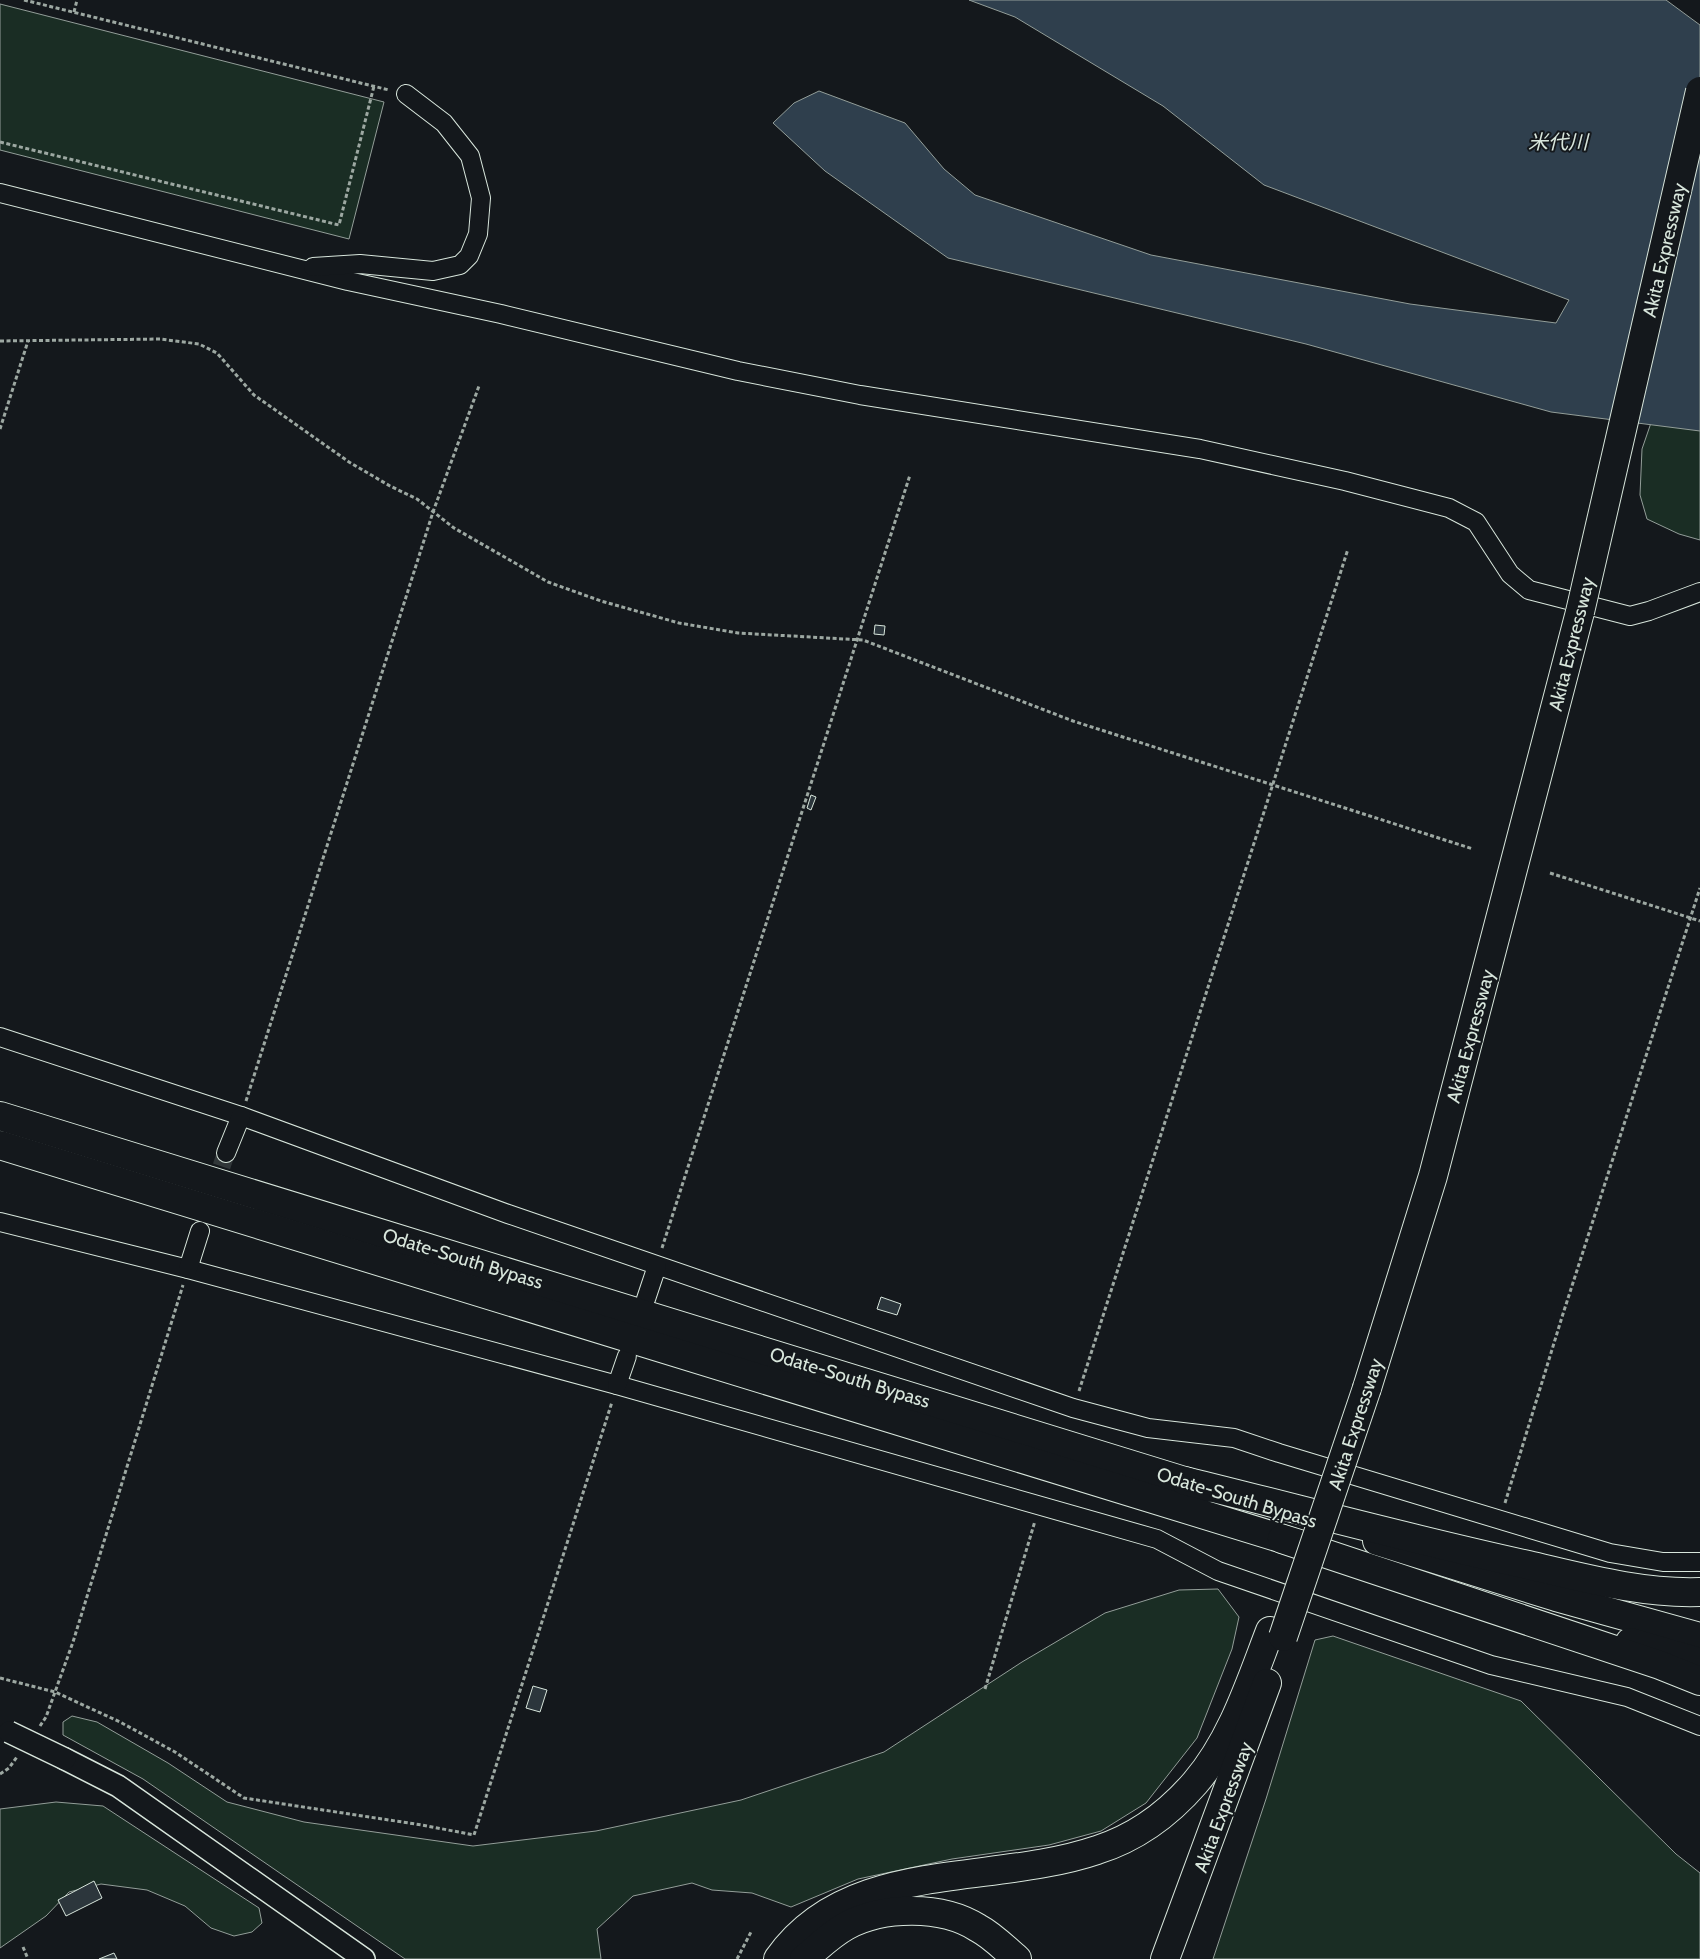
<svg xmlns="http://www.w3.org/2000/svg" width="1700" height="1959" font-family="Cabin,'Noto Sans JP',sans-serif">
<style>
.green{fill:#1a2d24;stroke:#939e99}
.water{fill:#2f3f4d;stroke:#939e99}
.building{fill:#2c363c;stroke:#d8e6dc}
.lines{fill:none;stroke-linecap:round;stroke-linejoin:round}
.minor-tunnel{stroke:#313739;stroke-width:18;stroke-dasharray:18 9;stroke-linecap:butt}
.minor-casing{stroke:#d8e6dc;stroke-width:20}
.tertiary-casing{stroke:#d8e6dc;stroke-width:24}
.trunk-casing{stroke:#d8e6dc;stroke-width:30}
.motorway-casing{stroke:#d8e6dc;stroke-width:30}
.path{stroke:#9da8a2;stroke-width:3;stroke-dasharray:4 2.5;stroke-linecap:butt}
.minor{stroke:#14181c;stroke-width:18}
.tertiary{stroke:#14181c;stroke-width:21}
.trunk{stroke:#14181c;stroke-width:28}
.motorway{stroke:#14181c;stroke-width:28}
.tertiary-bridge-casing{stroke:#d8e6dc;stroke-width:24;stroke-linecap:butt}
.motorway-bridge-casing{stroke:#d8e6dc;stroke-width:30;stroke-linecap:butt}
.tertiary-bridge{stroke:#14181c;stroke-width:21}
.motorway-bridge{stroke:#14181c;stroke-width:28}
.labels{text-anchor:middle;stroke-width:4;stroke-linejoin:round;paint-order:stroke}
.street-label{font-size:19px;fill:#d8e6dc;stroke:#14181c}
.water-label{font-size:20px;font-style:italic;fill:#d8e6dc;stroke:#14181c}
</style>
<rect width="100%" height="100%" fill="#14181c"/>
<g class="green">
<path d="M0,4L384,102L349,239L0,150Z"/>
<path d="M1653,417L1700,421V540L1679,534L1647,519L1640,495L1642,449Z"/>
<path d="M1218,1589L1239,1617L1232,1649L1197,1738L1146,1803L1101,1831L1049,1845L952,1859L858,1879L791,1907L752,1893L712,1890L692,1883L633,1896L597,1929L601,1959H405L143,1779L63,1735V1722L72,1716L97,1722L168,1763L227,1802L304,1822L473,1846L596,1831L741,1800L884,1752L1022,1662L1105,1613L1179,1590Z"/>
<path d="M1333,1636L1521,1701L1676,1854L1700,1873V1959H1213L1266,1799L1315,1640Z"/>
<path d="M56,1802L103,1806L259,1908L262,1923L252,1932L234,1936L211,1928L185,1906L147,1890L101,1884L69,1892L46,1916L0,1948V1809Z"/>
</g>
<path class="water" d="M969,0H1666L1700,25V431L1551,412L1306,344L948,258L825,171L773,123L794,103L819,91L905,123L944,169L975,195L1151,255L1410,304L1556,323L1569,300L1264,185L1163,106L1015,17Z"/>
<g class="building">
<path d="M875,625L885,626L884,635L874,634Z"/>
<path d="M811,795L816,797L811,810L807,808Z"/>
<path d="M881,1297L901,1304L897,1315L877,1309Z"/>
<path d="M533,1686L547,1690L540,1712L526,1708Z"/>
<path d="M94,1881L102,1898L66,1916L58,1900Z"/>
<path d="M114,1953L117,1959H99Z"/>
</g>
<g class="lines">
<path class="minor-tunnel" d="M213,1192L226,1153"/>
<defs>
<g id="minor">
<path d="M0,193L348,281L501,314L738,371L860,395L1200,449L1345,481L1449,508L1476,522L1510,574L1529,590L1630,616L1649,611L1700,592"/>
<path d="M313,267L360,264L433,271L460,265L469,256L478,234L481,198L470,156L444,123L406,94"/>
<path d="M0,1037L241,1116L508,1214L1073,1408L1148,1428L1234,1438L1279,1453L1610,1553L1663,1562H1700"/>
<path d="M226,1153L241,1116"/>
<path d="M0,1222L188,1269L617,1385L1157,1539L1218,1571L1491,1665L1627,1697L1700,1726"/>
<path d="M188,1269L200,1231"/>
<path d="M646,1299L657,1266"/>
<path d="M617,1385L627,1356"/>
</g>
<path id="tertiary" d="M65,1759L118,1786L364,1959"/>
<g id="trunk">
<path d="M0,1116L1207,1488"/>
<path d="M0,1145L1306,1546"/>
<path d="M1377,1541L1556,1597L1700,1637"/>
<path d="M1630,1642L1700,1662"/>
</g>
<g id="motorway">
<path d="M1367,1388L1433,1176L1580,612"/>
<path d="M1185,1481C1299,1509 1413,1540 1528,1565C1584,1578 1642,1594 1700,1592"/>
<path d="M1282,1539L1660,1665L1700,1681"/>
<path d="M778,1959C849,1858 992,1886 1097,1850C1135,1838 1169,1813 1195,1783C1232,1740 1250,1683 1270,1631"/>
<path d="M804,1959C818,1947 830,1935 846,1926C883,1906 942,1905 978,1928C993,1936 1004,1948 1017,1959"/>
<path d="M1165,1959L1267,1683"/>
</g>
</defs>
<use href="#minor" class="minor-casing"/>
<use href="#tertiary" class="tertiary-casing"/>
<use href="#trunk" class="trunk-casing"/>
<use href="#motorway" class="motorway-casing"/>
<g class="path">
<path d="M24,0L389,90"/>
<path d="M74,12L77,0"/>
<path d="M0,142L339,225L374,86"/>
<path d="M0,341L160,339L199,344L217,353L254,395L349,462L390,486L417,499L454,528L548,582L601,601L679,623L738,633L863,640L1073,721L1473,849"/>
<path d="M0,429L28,341"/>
<path d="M1550,873L1700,921"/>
<path d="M246,1101L433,512L479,386"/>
<path d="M662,1248L910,475"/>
<path d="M1079,1391L1348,549"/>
<path d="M1505,1503L1562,1317L1700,888"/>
<path d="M0,1678L55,1692L120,1722L175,1752L244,1798L422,1825L474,1835L612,1402"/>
<path d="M985,1689L1035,1521"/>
<path d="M40,1726L46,1717L73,1642L183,1285"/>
<path d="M0,1774L9,1768L17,1757"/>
<path d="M23,1947L28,1959"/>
<path d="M737,1959L751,1932"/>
</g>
<use href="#minor" class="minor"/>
<use href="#tertiary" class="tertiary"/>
<use href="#trunk" class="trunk"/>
<use href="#motorway" class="motorway"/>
<defs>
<path id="tertiary-bridge" d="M9,1732L65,1759"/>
<g id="motorway-bridge">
<path d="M1580,612L1700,91"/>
<path d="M1283,1637L1367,1388"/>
</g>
</defs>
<use href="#tertiary-bridge" class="tertiary-bridge-casing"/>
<use href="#motorway-bridge" class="motorway-bridge-casing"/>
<use href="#tertiary-bridge" class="tertiary-bridge"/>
<use href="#motorway-bridge" class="motorway-bridge"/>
</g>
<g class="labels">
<g class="street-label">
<text transform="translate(1664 250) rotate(-77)" y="7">Akita Expressway</text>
<text transform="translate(1571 644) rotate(-76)" y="7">Akita Expressway</text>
<text transform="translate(1470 1036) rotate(-75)" y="7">Akita Expressway</text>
<text transform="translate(463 1258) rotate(17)" y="7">Odate-South Bypass</text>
<text transform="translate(850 1377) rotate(17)" y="7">Odate-South Bypass</text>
<text transform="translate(1355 1424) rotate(-72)" y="7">Akita Expressway</text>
<text transform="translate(1237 1497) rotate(17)" y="7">Odate-South Bypass</text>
<text transform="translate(1223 1807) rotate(-70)" y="7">Akita Expressway</text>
</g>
<g class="water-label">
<text x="1558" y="149">米代川</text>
</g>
</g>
</svg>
